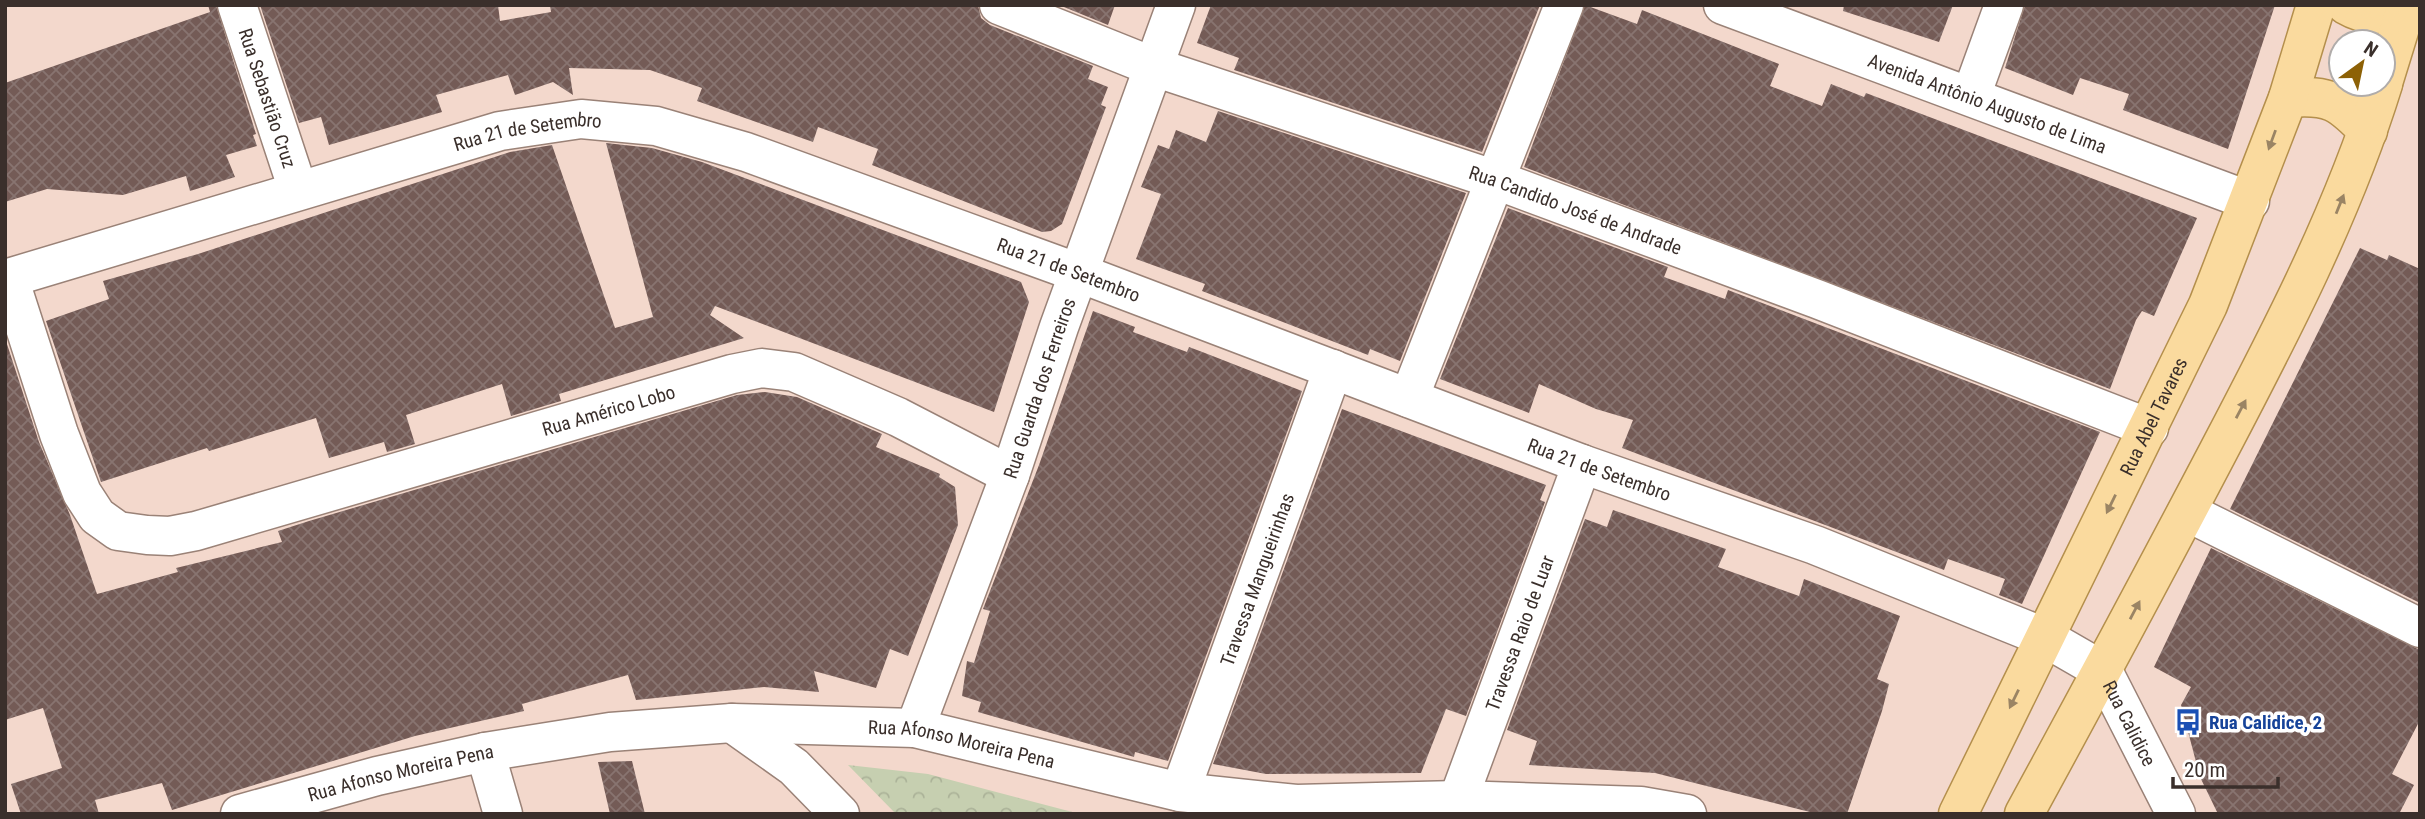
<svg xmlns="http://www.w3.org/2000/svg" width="2425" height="819" font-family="'Roboto Condensed',sans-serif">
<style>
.park{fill:url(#park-crowns)}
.building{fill:url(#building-cross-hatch)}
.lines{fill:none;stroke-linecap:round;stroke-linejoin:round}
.minor-casing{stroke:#9a8277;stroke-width:41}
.major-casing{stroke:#b48f4c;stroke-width:41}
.minor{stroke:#fff;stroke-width:38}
.major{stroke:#fada9e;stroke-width:38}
.oneway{fill:#9a8464}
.labels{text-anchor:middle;stroke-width:7;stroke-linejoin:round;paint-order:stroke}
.street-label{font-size:19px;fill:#3a2f2b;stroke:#fff}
.transit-label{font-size:19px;font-weight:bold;fill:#164399;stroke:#fff;text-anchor:start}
</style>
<defs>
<pattern id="park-crowns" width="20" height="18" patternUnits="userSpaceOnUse" patternTransform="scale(1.75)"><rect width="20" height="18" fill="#c6cfb0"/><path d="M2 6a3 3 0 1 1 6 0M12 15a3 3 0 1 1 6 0" fill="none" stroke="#abb298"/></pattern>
<pattern id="building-cross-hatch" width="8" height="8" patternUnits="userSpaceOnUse" patternTransform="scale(1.75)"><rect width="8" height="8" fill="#745b56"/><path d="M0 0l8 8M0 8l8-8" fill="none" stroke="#887470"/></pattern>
</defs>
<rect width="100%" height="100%" fill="#f3d8cc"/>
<path class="park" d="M848,765L928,774L1080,814H896Z"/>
<g class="building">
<path d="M208,5H216L256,134L253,135L257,146L226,155L235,177L190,191L186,176L123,195L47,189L5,202V83L210,12Z"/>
<path d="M260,5H498L500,21L551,12L550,5H978L981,18L990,25L1093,66L1088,79L1108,87L1101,105L1106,107L1062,224L1051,231L1042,232L872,165L878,149L818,127L813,142L697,101L702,88L650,70L569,68L573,95L553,82L515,95L508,75L436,95L442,112L329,145L321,117L299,123Z"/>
<path d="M1059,5H1115L1108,25Z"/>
<path d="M1211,5H1540L1482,152L1234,70L1239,58L1197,43Z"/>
<path d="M1585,5L1637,24L1642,10L1779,64L1770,86L1822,106L1831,84L1864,97L1866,93L2197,218L2154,316L2142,311L2136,320L2110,389L1524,167Z"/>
<path d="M1844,5H1953L1939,42L1843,11Z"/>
<path d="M2025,5H2275L2228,149L2123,110L2129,94L2080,78L2073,95L2005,68Z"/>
<path d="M1218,111L1466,193L1400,361L1370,349L1368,355L1288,324L1202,291L1205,284L1136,259L1161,194L1141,187L1158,145L1169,149L1176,130L1206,142Z"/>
<path d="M606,143L652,148L702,162L1021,282L1029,302L994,412L715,306L710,315L744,338L559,394L561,401L511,416L502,384L406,415L415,444L387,452L384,442L329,458L316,418L209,451L207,448L101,482L46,321L109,299L103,281L198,254L510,152L552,145L615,328L653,317Z"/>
<path d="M1508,208L1668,267L1664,277L1725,299L1728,290L2100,432L2022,604L1999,595L2005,579L1948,559L1944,570L1622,448L1633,420L1596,409L1539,384L1529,413L1440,379Z"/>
<path d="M2360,248L2387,260L2389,255L2420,269V603L2230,509Z"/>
<path d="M1093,311L1135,327L1133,332L1187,352L1189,347L1205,353L1302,391L1168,761L1135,752L1134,757L1117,752L978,712L981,702L962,696L967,661L974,663L990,611L983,609L1039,465Z"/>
<path d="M5,338L39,442L70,515L97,594L178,572L176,568L282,542L278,531L309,521L737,395L765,392L797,397L882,434L876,447L940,474L939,477L955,487L958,525L908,656L890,649L876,688L814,671L819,692L764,687L636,700L628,675L522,704L524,711L415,736L172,810L162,783L95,800L99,814H21L11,784L62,768L43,708L5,720Z"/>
<path d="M1342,409L1546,485L1540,500L1545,502L1466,716L1446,709L1421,773L1266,774L1213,764Z"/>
<path d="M1613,510L1726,549L1718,567L1799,596L1804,579L1900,616L1877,679L1889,684L1882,711L1847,814H1818L1655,773L1529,765L1537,741L1507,730L1585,519L1607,527Z"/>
<path d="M2211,548L2420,650V720L2392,774L2414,785L2399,814H2218L2200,777L2181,705L2191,687L2154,667Z"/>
<path d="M632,761L645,814H610L598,762Z"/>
</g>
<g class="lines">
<defs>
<g id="minor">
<path id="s1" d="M237,5L298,190"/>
<path id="s2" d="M999,5L1154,67L1496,180L1817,299L2149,428"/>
<path id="s3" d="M1723,5L2250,201"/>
<path d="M1971,96L2004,5"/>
<path id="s4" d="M9,278L59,434L82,493L97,516L118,531L147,535L170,536L196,531L732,374L762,368L794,372L898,417L1010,475"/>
<path id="s5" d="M5,279L500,131L581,119L656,126L746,152L1079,273L1582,464L1815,545L2044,637L2103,671L2176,814"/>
<path d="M1409,398L1564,5"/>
<path d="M2187,512L2420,628"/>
<path d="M732,723L794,767L840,814"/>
<path id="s6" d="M915,728L1010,475L1059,327L1176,5"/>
<path d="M485,752L503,814"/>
<path id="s7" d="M1180,792L1333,369"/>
<path id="s8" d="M1458,800L1582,464"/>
<path id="s9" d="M240,814L377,776L485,752L610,732L732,723L915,728L1180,792L1296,804L1458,800L1641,806L1687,814"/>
</g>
<g id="major">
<path d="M2346,5C2365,16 2385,18 2404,5"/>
<path d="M2383,83L2407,5"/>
<path d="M2288,98C2330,94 2340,102 2368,131"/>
<path id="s10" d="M1958,814L2208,305L2288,98L2316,5"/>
<path d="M2024,814C2090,693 2155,572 2219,450C2281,332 2343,213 2383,84"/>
</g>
</defs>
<use href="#minor" class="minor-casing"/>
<use href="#major" class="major-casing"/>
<use href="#minor" class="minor"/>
<use href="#major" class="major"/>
</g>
<defs><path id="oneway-solid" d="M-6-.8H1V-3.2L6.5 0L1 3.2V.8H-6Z" transform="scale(1.75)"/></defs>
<g class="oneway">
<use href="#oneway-solid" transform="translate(2272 140) rotate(110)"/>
<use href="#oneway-solid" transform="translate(2340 204) rotate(-68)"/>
<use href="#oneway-solid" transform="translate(2241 409) rotate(-62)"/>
<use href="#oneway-solid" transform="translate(2111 504) rotate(116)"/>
<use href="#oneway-solid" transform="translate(2135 610) rotate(-62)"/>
<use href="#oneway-solid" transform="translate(2014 699) rotate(116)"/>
</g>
<defs>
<symbol id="bus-bare" viewBox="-9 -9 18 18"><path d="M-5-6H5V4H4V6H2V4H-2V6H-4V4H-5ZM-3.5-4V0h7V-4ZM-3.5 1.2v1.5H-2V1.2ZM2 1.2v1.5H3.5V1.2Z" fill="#1a4fb4" stroke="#fff" stroke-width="2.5" paint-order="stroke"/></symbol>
</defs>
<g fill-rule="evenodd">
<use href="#bus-bare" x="2169" y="703" width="38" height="38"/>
</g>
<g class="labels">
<g class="street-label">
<text dy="7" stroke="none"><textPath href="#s1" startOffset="98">Rua Sebastião Cruz</textPath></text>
<text dy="7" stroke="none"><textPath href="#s3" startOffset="282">Avenida Antônio Augusto de Lima</textPath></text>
<text dy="7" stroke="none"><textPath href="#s5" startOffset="544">Rua 21 de Setembro</textPath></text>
<text dy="7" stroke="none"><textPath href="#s2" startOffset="612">Rua Candido José de Andrade</textPath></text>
<text dy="7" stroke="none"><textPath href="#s5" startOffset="1111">Rua 21 de Setembro</textPath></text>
<text dy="7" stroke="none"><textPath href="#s6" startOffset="362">Rua Guarda dos Ferreiros</textPath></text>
<text dy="7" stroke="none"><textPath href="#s4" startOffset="789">Rua Américo Lobo</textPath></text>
<text dy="7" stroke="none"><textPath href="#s10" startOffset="443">Rua Abel Tavares</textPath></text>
<text dy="7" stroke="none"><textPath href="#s5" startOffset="1678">Rua 21 de Setembro</textPath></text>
<text dy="7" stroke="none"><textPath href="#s7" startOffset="226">Travessa Mangueirinhas</textPath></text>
<text dy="7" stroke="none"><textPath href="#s8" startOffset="178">Travessa Raio de Luar</textPath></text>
<text dy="7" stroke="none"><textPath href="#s5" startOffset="2280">Rua Calidice</textPath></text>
<text dy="7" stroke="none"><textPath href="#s9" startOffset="733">Rua Afonso Moreira Pena</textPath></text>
<text dy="7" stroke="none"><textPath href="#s9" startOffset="166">Rua Afonso Moreira Pena</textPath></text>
</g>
<g class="transit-label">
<text x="2209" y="729">Rua Calidice, 2</text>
</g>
</g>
<rect width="2425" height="819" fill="none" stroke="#3a2f2b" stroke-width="14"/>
<g transform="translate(2362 63) rotate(33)"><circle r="33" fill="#ffffff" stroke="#b0acaa" stroke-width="2"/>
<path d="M0-5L12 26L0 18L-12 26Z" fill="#8d6106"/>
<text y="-10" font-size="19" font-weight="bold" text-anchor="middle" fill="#3a2f2b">N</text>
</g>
<path d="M2173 777v10h105v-10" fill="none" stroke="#3a2f2b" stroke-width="3.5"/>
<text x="2184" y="777" font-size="21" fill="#3a2f2b" stroke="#ffffff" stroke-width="5" paint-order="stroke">20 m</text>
</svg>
